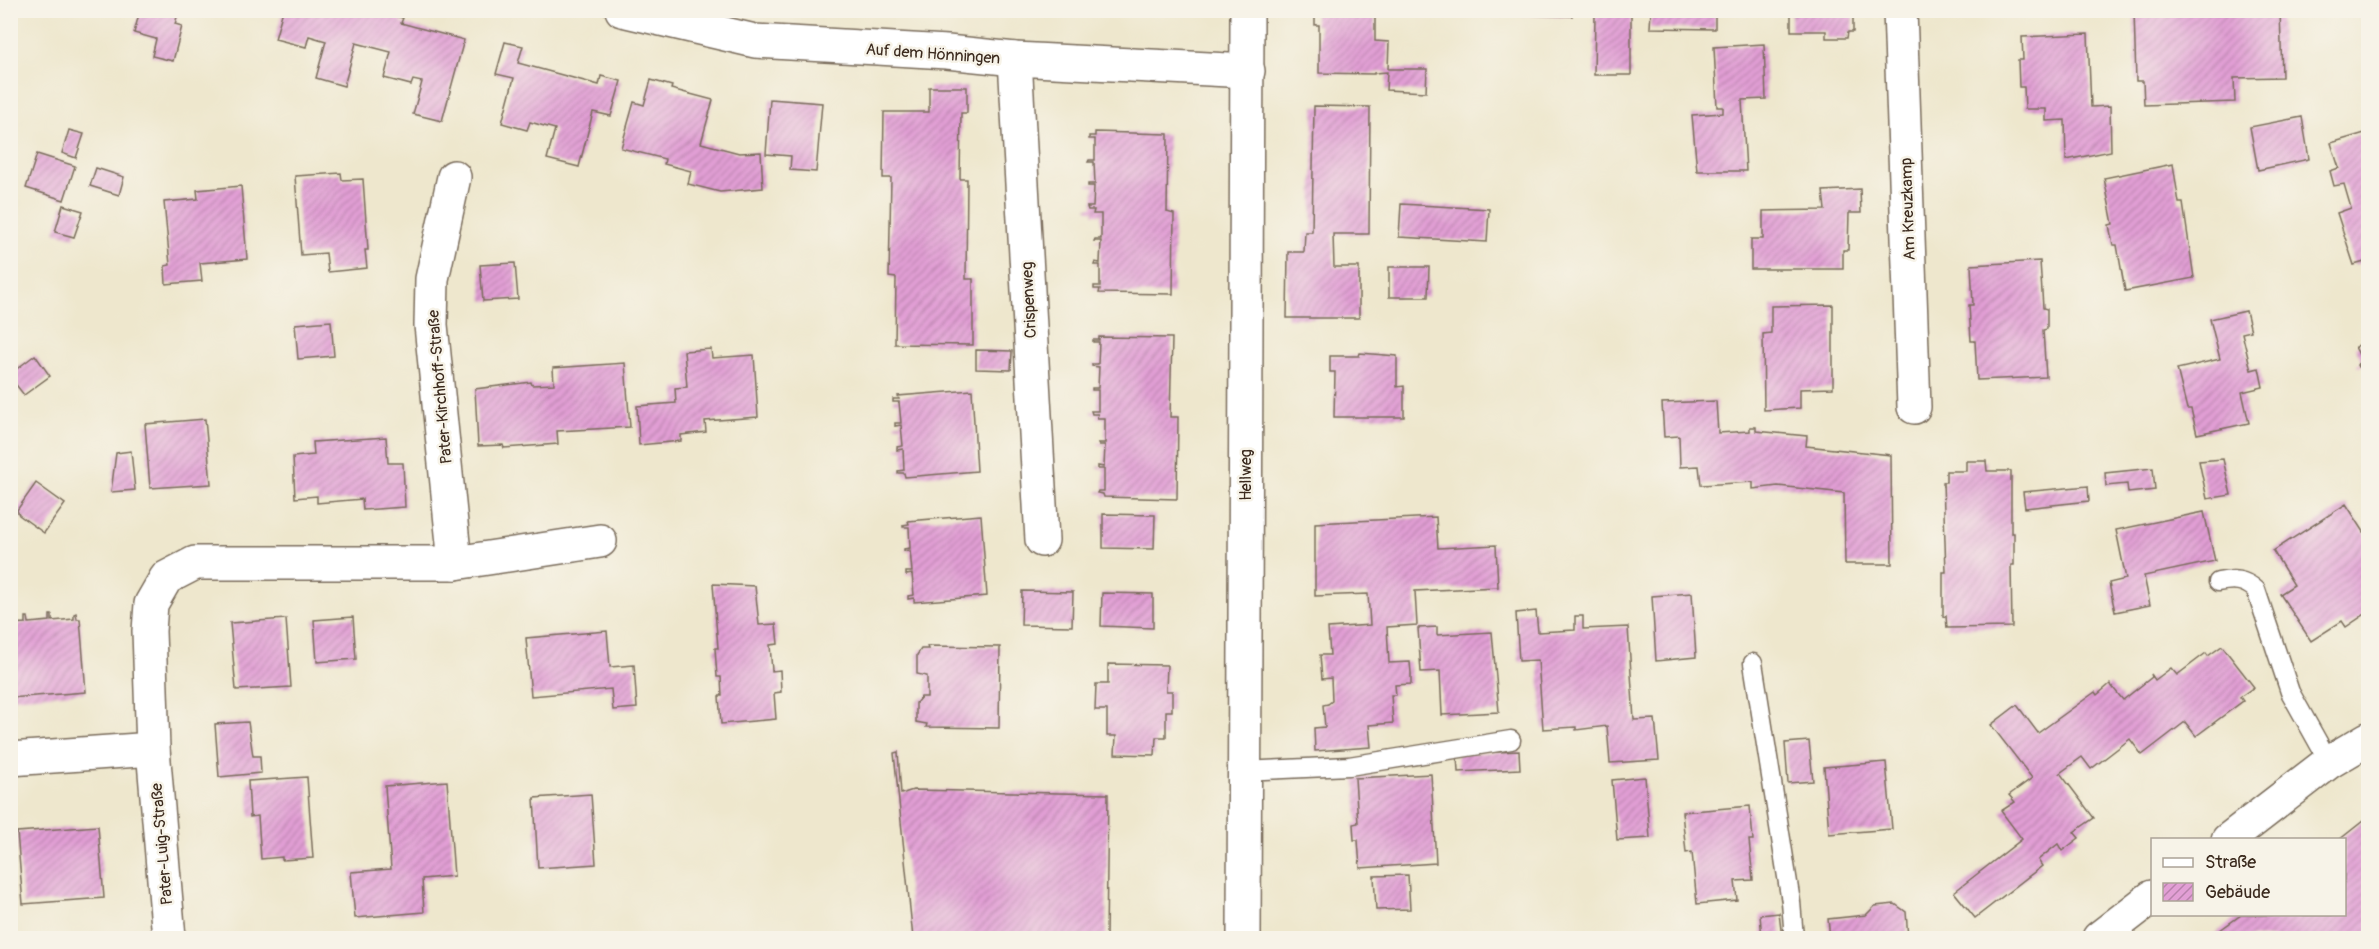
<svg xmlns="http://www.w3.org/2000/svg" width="2379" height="949" font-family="Pangolin,sans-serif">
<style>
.building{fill:url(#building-hatch)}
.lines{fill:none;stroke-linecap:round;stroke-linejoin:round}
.service-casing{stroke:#7a6c5b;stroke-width:21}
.minor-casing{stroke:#7a6c5b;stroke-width:36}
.service{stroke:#fff;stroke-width:18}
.minor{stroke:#fff;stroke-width:33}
.labels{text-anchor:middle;stroke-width:5;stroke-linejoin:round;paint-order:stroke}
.street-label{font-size:16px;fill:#3b2a1e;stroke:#f7f3e8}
</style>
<defs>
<pattern id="building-hatch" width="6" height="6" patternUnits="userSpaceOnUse" patternTransform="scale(1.5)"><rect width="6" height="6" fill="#e29fd5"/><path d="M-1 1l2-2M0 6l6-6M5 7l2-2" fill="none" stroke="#b882ac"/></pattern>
</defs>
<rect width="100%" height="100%" fill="#f7f3e8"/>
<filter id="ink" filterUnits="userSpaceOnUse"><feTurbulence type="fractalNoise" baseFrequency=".0167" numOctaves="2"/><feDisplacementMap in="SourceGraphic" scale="12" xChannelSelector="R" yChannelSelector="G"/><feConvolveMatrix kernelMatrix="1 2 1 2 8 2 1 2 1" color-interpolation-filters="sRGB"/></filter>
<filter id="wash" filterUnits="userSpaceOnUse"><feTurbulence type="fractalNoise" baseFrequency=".008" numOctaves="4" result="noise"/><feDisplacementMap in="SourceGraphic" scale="24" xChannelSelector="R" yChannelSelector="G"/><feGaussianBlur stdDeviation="1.35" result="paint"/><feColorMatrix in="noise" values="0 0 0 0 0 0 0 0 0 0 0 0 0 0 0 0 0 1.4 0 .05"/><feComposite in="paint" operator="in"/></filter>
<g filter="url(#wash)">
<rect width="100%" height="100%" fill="#eee7cd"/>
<g id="blocks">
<g class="building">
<path d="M140,10H179L175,24L182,26L173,61L152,56L156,39L134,33Z"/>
<path d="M193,10H218L217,17Z"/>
<path d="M283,10H374L403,18L401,23L464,40L442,121L413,114L422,82L413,80L411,85L384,78L391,52L356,43L344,86L316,78L326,41L309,36L306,47L275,39Z"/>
<path d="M1315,10H1375V41L1389,42L1388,69H1427L1426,92L1386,90L1387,72L1374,73V74L1319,73V25H1315Z"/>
<path d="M1513,10H1573L1572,16L1513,15Z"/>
<path d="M1651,10H1715V29L1650,28Z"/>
<path d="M1791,10H1853V32H1848L1847,38H1826V31H1791Z"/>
<path d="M2134,10H2280L2282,77L2234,78L2235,102L2144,105L2143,81H2136Z"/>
<path d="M1595,14H1631V75H1594Z"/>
<path d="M2088,34L2091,107L2110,106L2111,151L2066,160L2065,120L2046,121V109H2025L2024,87H2019L2018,60H2023L2022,37Z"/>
<path d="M505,42L523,46L518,63L599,85L601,76L621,81L611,116L593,112L579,167L547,159L555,129L530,122L527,130L502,123L514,78L496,74Z"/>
<path d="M1764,44L1766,99L1742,100L1746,171H1697L1692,115L1723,113V107H1717L1714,47Z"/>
<path d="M651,80L672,86L671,89L713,100L701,143L739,153L761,152L763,188L720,192L688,184L691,171L664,164L665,159L621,148L634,102L644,105Z"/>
<path d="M929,87H967V113H961L960,179H967L966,279H973V345L895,344L896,278L889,277L891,178H883L884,112H929Z"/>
<path d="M770,99L822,103L816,172L790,170L791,156L766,154Z"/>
<path d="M1314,106L1370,107L1369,234H1333L1334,267H1359V318H1287L1288,252H1304L1305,232H1312Z"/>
<path d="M2302,117L2309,159L2258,170L2250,127Z"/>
<path d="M69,130L84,134L76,158L62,153Z"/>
<path d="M1095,132L1168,134L1167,212L1174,214L1173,294L1099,293L1100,289H1094V286H1100V265H1094L1095,262L1100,263L1101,241H1094L1095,239H1101V214H1093L1094,210H1088L1087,207H1093L1094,186H1088V184H1095L1094,162H1088L1089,160H1095V139H1089V136H1095Z"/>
<path d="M2368,132V261L2354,265L2337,213L2351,208L2344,184L2334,186L2330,171L2339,168L2331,143Z"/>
<path d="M37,154L75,166L64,200L26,188Z"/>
<path d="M2173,164L2179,203H2183L2194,278L2125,291L2117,245H2113L2109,225L2113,224L2104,178Z"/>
<path d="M96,168L124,177L119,195L90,186Z"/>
<path d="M341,173L342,180L363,179L368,250H365L367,268L328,272L326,253L301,255L295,176Z"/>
<path d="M241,186L247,259L200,263L202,281L166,284L165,266L170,265L164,202L198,199L197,190Z"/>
<path d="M1860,189L1861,213H1849L1848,250H1843V269H1751V239H1763V211L1825,210L1823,191Z"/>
<path d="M1401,204L1489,209L1487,242L1399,237Z"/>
<path d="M63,205L83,211L74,237L55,232Z"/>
<path d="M2040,261L2043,308L2047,309V329L2043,330L2046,377L1977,380L1975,341H1971L1969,305H1973L1971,265Z"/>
<path d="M515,263L518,299L483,301L480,265Z"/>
<path d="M1389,267H1429L1428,297H1389Z"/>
<path d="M1833,305V388L1800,389V408L1764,410L1763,334L1771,333V306Z"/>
<path d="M2246,311L2251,331L2242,333L2251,370L2259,368L2263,387L2242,392L2249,423L2197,434L2191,409H2187L2177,369L2220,359L2210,319Z"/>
<path d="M331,321L334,356L298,359L295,324Z"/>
<path d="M1099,337L1172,338L1170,417H1178L1177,499L1104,497L1103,494L1097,493L1098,491H1104V469H1098V466L1104,467L1105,445H1099L1098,443H1105V418H1097L1098,414H1092L1091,411H1098V390H1092V388H1098L1099,367L1092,366V364H1098L1099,342H1093V340H1099Z"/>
<path d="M2368,340V373L2364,364L2358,367L2357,365L2363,362L2355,347Z"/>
<path d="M711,349L712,358L754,355L758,417L705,421L706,432L681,435V441L639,445L637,406L676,403L675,388L687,387L684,351Z"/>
<path d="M976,350L1012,351L1011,370L976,369Z"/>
<path d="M1360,353L1397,356V387L1404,386V417H1334L1335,372H1330V356H1359Z"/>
<path d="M35,355L50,376L24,395L10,377V374Z"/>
<path d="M625,363L630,427L557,431L558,444L504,448L503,445L478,446L475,389L531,382L532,385L554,384L553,368Z"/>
<path d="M972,390L977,471L905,477L904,473H898V471L904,470L903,449L897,450V447L903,446L901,425L895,426V423H901L899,402H893V399H899L898,396Z"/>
<path d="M1716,401L1718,433L1750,431V427H1756V431L1807,436L1806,446L1891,455L1892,564H1845L1844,493L1778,486L1753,489V482L1701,485L1699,466L1680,467L1679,436L1664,437L1662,403Z"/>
<path d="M205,419L211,484L150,488L145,424Z"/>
<path d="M386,437L388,463H403L405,507L363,510L362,499L317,503V496L295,498L293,457L314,455L313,442Z"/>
<path d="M131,451L135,490L111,492L116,453Z"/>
<path d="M2223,459L2231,495L2207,499L2199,461Z"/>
<path d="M1966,461H1986L1987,471H2011V533H2014V565H2011L2012,627L1947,628L1946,616L1943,617V572H1946L1943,482H1946V471H1966Z"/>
<path d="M2153,468L2155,490L2128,493L2127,484L2106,486L2105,473Z"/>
<path d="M36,483L65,504L44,533L19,515L17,510Z"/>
<path d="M2088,486L2089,501L2025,508L2023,492Z"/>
<path d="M2346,504L2368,538V612L2346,627L2342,621L2311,641L2280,594L2294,585L2273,551Z"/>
<path d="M2204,512L2215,561L2144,576L2150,605L2115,612L2109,583L2126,579L2116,530Z"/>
<path d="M1103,514L1155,515L1154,549L1103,548Z"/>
<path d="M981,515L987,596L914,602V598L908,599V596L914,595L912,574L906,575V572H912L910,550L904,551V549L910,548L909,527H903V525L909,524L908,521Z"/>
<path d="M1436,517L1438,548L1496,545L1498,587L1415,591L1417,625L1387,627L1389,663L1410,662L1411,673V684L1395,685L1396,695H1391L1393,723L1369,725L1371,747L1315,751L1314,728L1325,727L1323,705L1328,704L1332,701L1331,678L1322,679L1320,655H1330L1328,628L1370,625L1368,594L1315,596V523Z"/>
<path d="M713,584L755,586L759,625L776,624L778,644L770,645L772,671L780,670L781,692L774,693L776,719L721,724L719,696H722L721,677H717L715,648H718Z"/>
<path d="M1022,591L1073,592L1072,626L1021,625Z"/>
<path d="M1102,593L1153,594V628L1101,626Z"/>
<path d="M1692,593L1696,657L1656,661L1652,596Z"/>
<path d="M1536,611L1538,632L1575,630V616H1583V629L1628,627L1634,720L1655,719L1659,760L1610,763L1607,726L1576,730V727L1543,729L1538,660L1519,661L1516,613Z"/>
<path d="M76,613L77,619H80L86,692L10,698V624L26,623V617H28L29,623L50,621V615H52V621L74,619V614Z"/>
<path d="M353,617L356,659L317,662L314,620Z"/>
<path d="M286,619L291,687L236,690L230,623Z"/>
<path d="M1437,627V635L1492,632L1499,712L1442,715L1440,671L1421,672L1418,628Z"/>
<path d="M607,631L610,667L634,665L637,708L613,710L611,689L531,696L526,638Z"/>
<path d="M927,646L1000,647L999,728L926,727L927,724L916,722V703L921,697H927V676L917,674V655L921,649H928Z"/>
<path d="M2222,646L2254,687L2240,697L2243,701L2196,736L2185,722L2142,755L2130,739L2091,769L2082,757L2060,773L2094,818L2074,832L2079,838L2062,851L2058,844L2038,860L2042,866L1975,918L1954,892L2022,839L2001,811L2015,802L2009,795L2032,778L1991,725L2017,705L2038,733L2095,692L2097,695L2110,684L2123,700L2152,677L2151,674L2155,680L2171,668L2177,675L2206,653L2208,656Z"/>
<path d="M1108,664L1167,665L1166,691H1172V711H1166V737H1156L1155,755L1115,754L1116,736H1107V710H1095L1096,684H1108Z"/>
<path d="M248,722L253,756H260L261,773L219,777L215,724Z"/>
<path d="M1809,741L1813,781L1788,783L1785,743Z"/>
<path d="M1519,751L1520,769L1458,772L1457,754Z"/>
<path d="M898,752L901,794L913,790L1108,794L1106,938H913L894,753Z"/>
<path d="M1886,762L1892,829L1829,834L1824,767Z"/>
<path d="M1431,774L1436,863L1360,868L1358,840H1354L1353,824L1358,823L1355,778Z"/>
<path d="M307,777L313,858L282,860V857L261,859L258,816L250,817L248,781Z"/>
<path d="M1645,777L1650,838L1617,840L1612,780Z"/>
<path d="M447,781L454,876L422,879L424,912L355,918L351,872L391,869L385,786Z"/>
<path d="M591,794L596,864L538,868L534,798Z"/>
<path d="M1750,806L1753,840H1749L1753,880L1735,881L1737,900L1697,904L1692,852L1686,853L1682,812Z"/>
<path d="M2368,817V938H2209L2241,915H2344V840H2339Z"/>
<path d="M98,826L104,898L23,904L17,832Z"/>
<path d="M1408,875L1410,909L1376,910L1374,876Z"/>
<path d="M1895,904L1906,912L1908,938H1830L1828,919L1866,915L1875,906Z"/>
<path d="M1779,913L1782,938H1762L1760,915Z"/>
</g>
</g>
</g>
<g filter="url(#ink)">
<use href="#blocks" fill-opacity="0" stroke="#7a6c5b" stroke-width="1.5"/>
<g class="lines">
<defs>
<g id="service">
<path d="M2218,582C2234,579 2244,579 2256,590L2290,692L2329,762"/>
<path d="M1753,663L1791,902L1794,938"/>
<path d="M1244,771L1349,766L1511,740"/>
</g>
<g id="minor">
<path d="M622,10L755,41L947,52L1015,59L1248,71"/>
<path d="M1900,10L1914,407"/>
<path d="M1015,59L1042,540"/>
<path d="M454,177L432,279L431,325L455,563"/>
<path d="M10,759L153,749"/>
<path d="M2228,840L2329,762L2368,739"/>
<path d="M169,938L153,749L149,631L151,604L166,578L195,563H455L600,541"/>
<path d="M1244,938L1247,10"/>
<path d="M2099,938L2152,897"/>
</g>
</defs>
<use href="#service" class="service-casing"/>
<use href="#minor" class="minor-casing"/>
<use href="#service" class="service"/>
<use href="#minor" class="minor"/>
</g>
</g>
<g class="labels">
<g class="street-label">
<text transform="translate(933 53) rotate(4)" y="6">Auf dem Hönningen</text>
<text transform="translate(1907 209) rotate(-92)" y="6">Am Kreuzkamp</text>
<text transform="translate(1028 300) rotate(-93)" y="6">Crispenweg</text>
<text transform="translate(439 387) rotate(-95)" y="6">Pater-Kirchhoff-Straße</text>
<text transform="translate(1245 475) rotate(-90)" y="6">Hellweg</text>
<text transform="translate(161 844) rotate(-95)" y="6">Pater-Luig-Straße</text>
</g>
</g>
<rect width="2379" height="949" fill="none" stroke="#f7f3e8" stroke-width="36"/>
<rect x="2151" y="838" width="195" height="78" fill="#f7f3e8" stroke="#aca397" stroke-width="1.5"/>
<rect x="2163" y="858" width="30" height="9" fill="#ffffff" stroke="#aca397" stroke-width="1.5"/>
<text x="2205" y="868" font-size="18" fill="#3b2a1e">Straße</text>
<rect x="2163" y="883" width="30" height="18" fill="url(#building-hatch)" stroke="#aca397" stroke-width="1.5"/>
<text x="2205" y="898" font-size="18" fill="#3b2a1e">Gebäude</text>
</svg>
